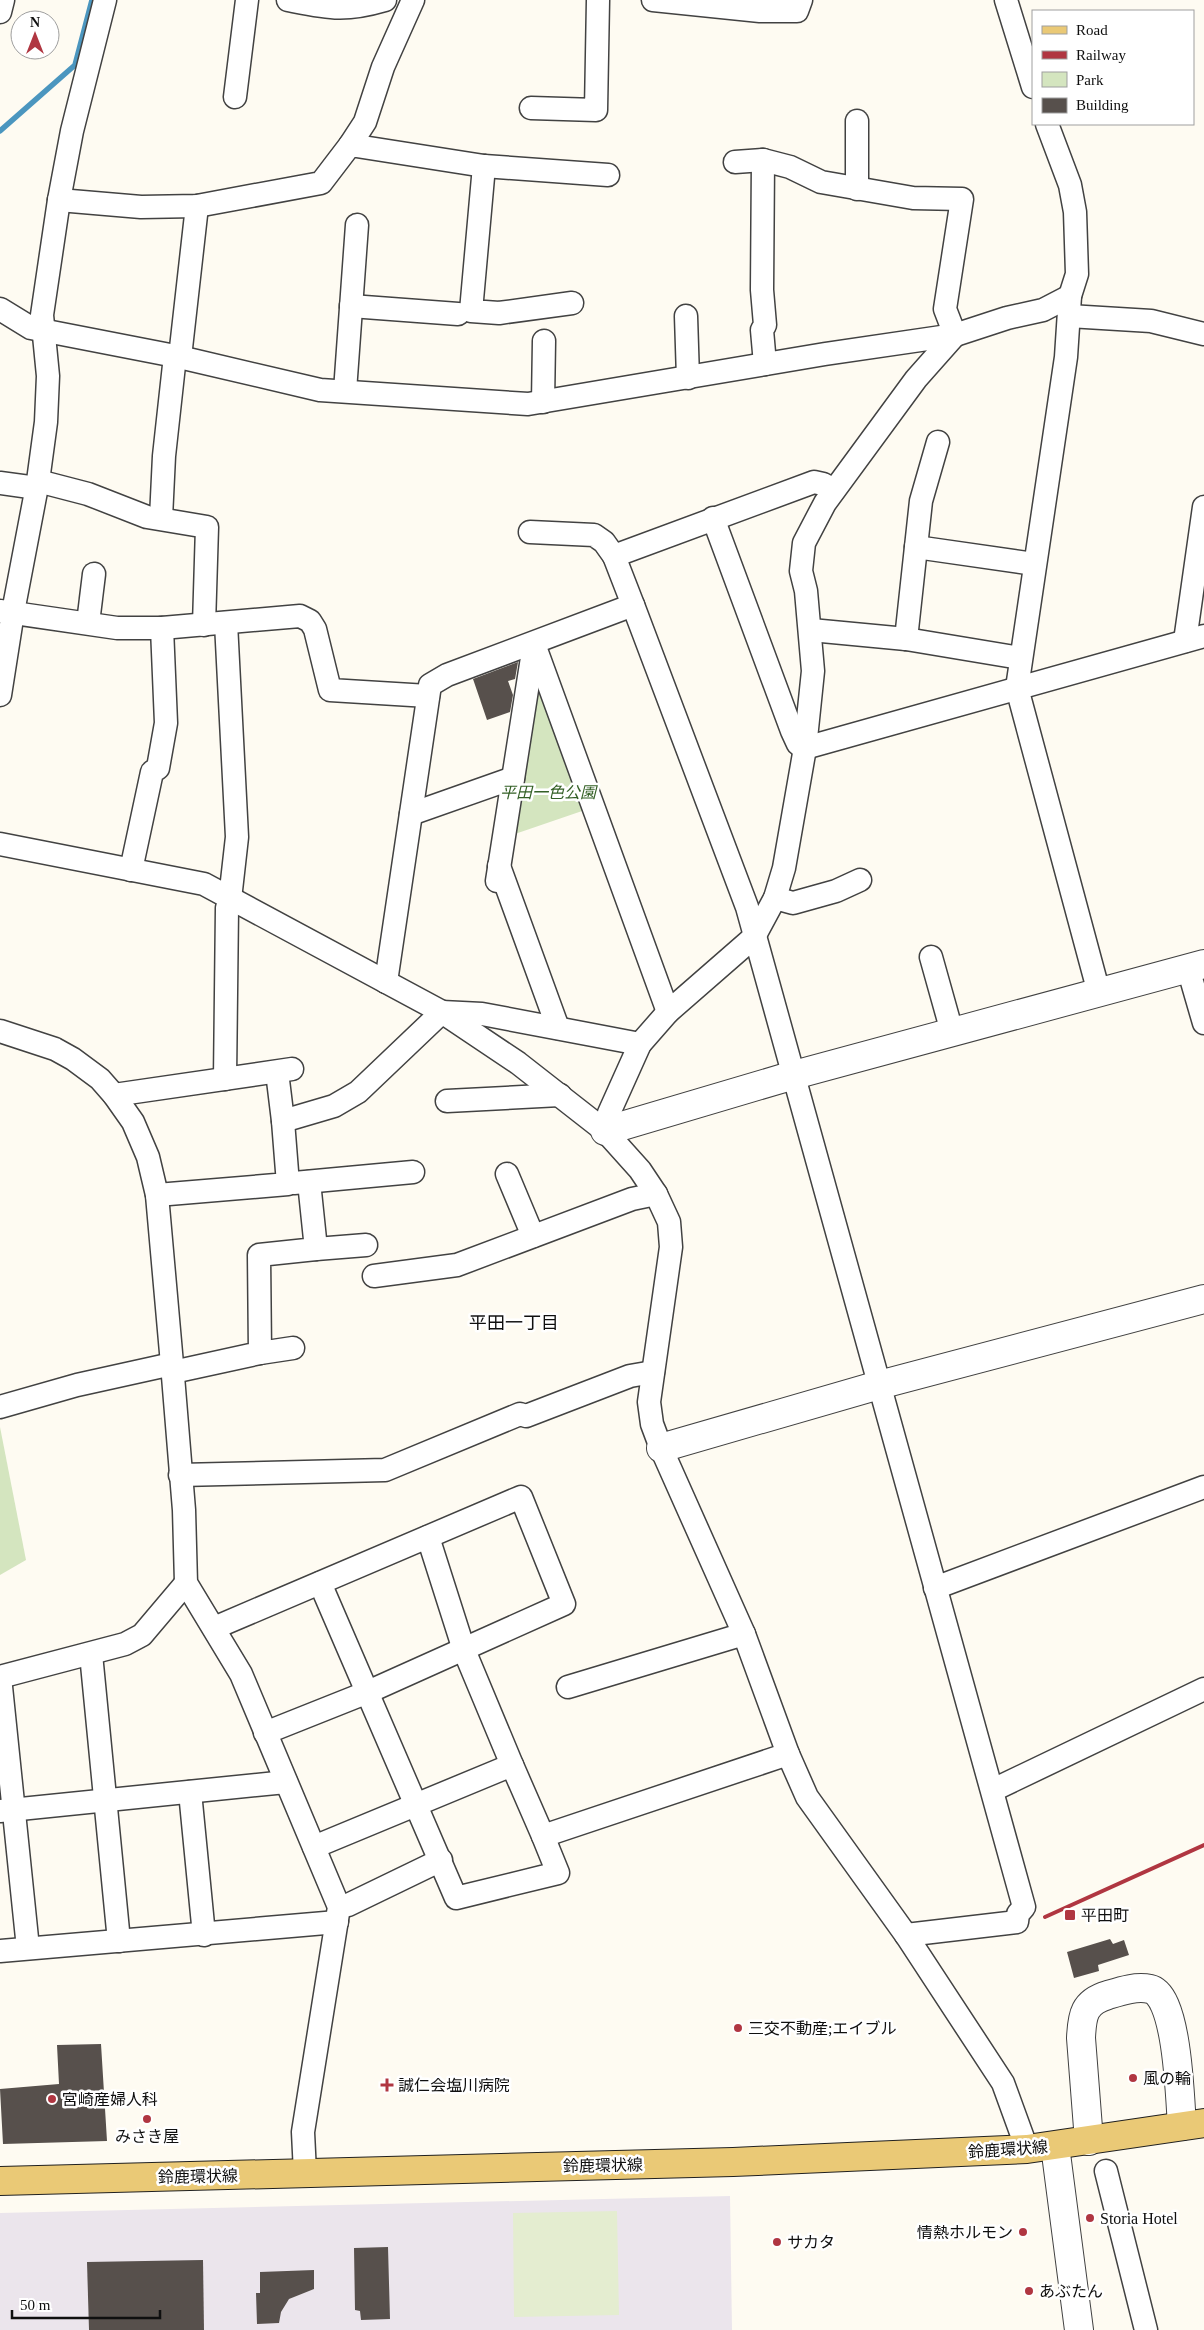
<svg xmlns="http://www.w3.org/2000/svg" width="1204" height="2330" font-family="'Times New Roman','Noto Sans JP',serif">
<style>
.industrial{fill:#ebe5ec}
.green{fill:#d4e5bf}
.pitch{fill:#e4edd0}
.lines{fill:none;stroke-linecap:round;stroke-linejoin:round}
.stream{stroke:#4b96bf;stroke-width:5.5}
.building{fill:#57504c}
.minor-casing{stroke:#424242;stroke-width:25}
.tertiary-casing{stroke:#424242;stroke-width:30}
.primary-casing{stroke:#202020;stroke-width:30}
.minor{stroke:#fff;stroke-width:22}
.tertiary{stroke:#fff;stroke-width:28}
.primary{stroke:#eac976;stroke-width:28}
.rail{stroke:#b03641;stroke-width:4}
.poi-dot{fill:#b03641;stroke:#fff;stroke-width:2}
.labels{text-anchor:middle;stroke-width:5;stroke-linejoin:round;paint-order:stroke}
.park-label{font-size:16px;font-style:italic;fill:#346026;stroke:#fff}
.poi-label{font-size:16px;fill:#0f0f0f;stroke:#fff;text-anchor:start}
.street-label{font-size:16px;fill:#0f0f0f;stroke:#fff}
.neighbourhood-label{font-size:18px;fill:#0f0f0f;stroke:#fff}
</style>
<rect width="100%" height="100%" fill="#fefbf2"/>
<path class="industrial" d="M730,2196L732,2330H0V2213Z"/>
<g class="green">
<path d="M544,693L585,810L512,835L536,696Z"/>
<path d="M0,1427L26,1560L0,1575Z"/>
</g>
<path class="pitch" d="M617,2211L619,2315L514,2317L513,2213Z"/>
<g class="lines">
<path class="stream" d="M0,131L75,65L92,0"/>
</g>
<g class="building">
<path d="M518,662L515,679L508,681L513,695L510,712L487,720L473,679Z"/>
<path d="M1110,1939L1113,1944L1124,1940L1129,1955L1098,1965L1099,1971L1074,1978L1067,1952Z"/>
<path d="M101,2044L107,2141L3,2144L0,2089L59,2084L57,2045Z"/>
<path d="M388,2247L390,2319L361,2320L360,2311L355,2310L354,2248Z"/>
<path d="M203,2260L204,2330H89L87,2262Z"/>
<path d="M314,2270V2289L289,2299L281,2312L279,2323L257,2324L256,2293H260V2272Z"/>
</g>
<g class="lines">
<defs>
<g id="minor">
<path d="M288,0C329,8 344,12 385,0"/>
<path d="M653,0L760,11H797L801,0"/>
<path d="M1006,0L1033,87"/>
<path d="M0,12L3,0"/>
<path d="M235,97L247,0"/>
<path d="M531,108L596,110L598,0"/>
<path d="M857,121V189"/>
<path d="M1047,124L1070,185L1075,212L1077,274L1070,296L1066,357L1017,688L1099,993"/>
<path d="M350,145L365,122L383,67L413,0"/>
<path d="M763,160L762,290L765,325L762,330L765,364"/>
<path d="M735,162L763,160L790,167L821,182L913,198L962,199L945,309L955,335"/>
<path d="M484,166L471,311L499,313L572,303"/>
<path d="M59,200L141,207L197,206L321,183L350,145L484,166L608,175"/>
<path d="M351,306L458,314"/>
<path d="M0,309L31,328L175,356L320,390L528,404L825,354L955,335L1007,318L1043,310L1070,296"/>
<path d="M686,316L688,378"/>
<path d="M1069,316L1151,321L1204,334"/>
<path d="M180,357L197,206"/>
<path d="M345,391L357,225"/>
<path d="M543,402L544,341"/>
<path d="M38,481L88,494L147,517L207,527L204,625"/>
<path d="M0,483L37,488"/>
<path d="M161,518L164,456L175,356"/>
<path d="M713,518L792,731L798,744L805,748L1204,636"/>
<path d="M530,532L594,535L604,542L614,556"/>
<path d="M916,547L1034,564"/>
<path d="M633,605L747,907L1024,1907L1018,1914L1017,1922L906,1935"/>
<path d="M0,611L117,628H162L300,616L310,621L315,629L330,690L428,696"/>
<path d="M88,623L94,574"/>
<path d="M811,630L906,639L1020,658"/>
<path d="M906,639L921,501L938,442"/>
<path d="M1185,641L1204,507"/>
<path d="M534,644L668,1012"/>
<path d="M0,695L13,612L38,481L46,422L48,376L42,315L59,200L72,131L105,0"/>
<path d="M411,814L513,778"/>
<path d="M0,844L204,884L442,1012L518,1063L605,1131L640,1170L656,1194L669,1222L671,1247L649,1402L652,1424L661,1448L744,1634L788,1754L807,1797L906,1935L1003,2083L1027,2149"/>
<path d="M499,866L558,1028"/>
<path d="M131,870L152,772L158,768L166,723L162,628"/>
<path d="M497,881L534,645"/>
<path d="M775,898L793,903L836,891L860,880"/>
<path d="M931,957L952,1032"/>
<path d="M1188,968L1204,1023"/>
<path d="M386,982L430,685L447,675L633,605L614,556L814,482L823,484L834,490"/>
<path d="M0,1031L55,1049L73,1059L100,1079L114,1095L133,1122L148,1157L157,1195L172,1364L184,1510L186,1583L241,1674L339,1907L303,2132L305,2173"/>
<path d="M277,1072L283,1121"/>
<path d="M225,1079L227,908L230,899L237,837L226,623"/>
<path d="M114,1095L292,1069"/>
<path d="M447,1101L560,1095"/>
<path d="M605,1131L609,1113L640,1044L668,1012L754,937L775,898L784,868L805,748L813,671L806,591L801,571L804,543L825,503L916,379L955,335"/>
<path d="M507,1174L533,1236"/>
<path d="M294,1183L413,1172"/>
<path d="M157,1195L288,1184L283,1121L334,1106L358,1092L442,1012L482,1014L640,1044"/>
<path d="M316,1249L366,1245"/>
<path d="M374,1276L457,1265L632,1199L656,1194"/>
<path d="M260,1353L293,1348"/>
<path d="M173,1372L260,1353L259,1255L316,1249L309,1182"/>
<path d="M0,1407L77,1385L172,1364"/>
<path d="M180,1475L385,1470L520,1414L526,1416L630,1376L653,1372"/>
<path d="M428,1537L464,1650L512,1765"/>
<path d="M320,1583L456,1898L558,1873L543,1836"/>
<path d="M935,1588L1204,1487"/>
<path d="M214,1628L521,1497L564,1604L368,1692L265,1733"/>
<path d="M91,1654L119,1941"/>
<path d="M0,1677L28,1948"/>
<path d="M0,1677L125,1644L142,1635L186,1583"/>
<path d="M568,1687L744,1634"/>
<path d="M993,1790L1204,1689"/>
<path d="M190,1792L204,1935"/>
<path d="M0,1811L286,1782"/>
<path d="M314,1847L512,1765L543,1836L788,1754"/>
<path d="M339,1907L348,1905L441,1860"/>
<path d="M0,1951L337,1922"/>
<path d="M1106,2171L1146,2330"/>
</g>
<g id="tertiary">
<path d="M605,1131L794,1075L1204,964"/>
<path d="M661,1448L879,1385L1204,1299"/>
<path d="M1089,2141L1081,2038C1082,2015 1084,2002 1108,1995C1121,1991 1136,1986 1150,1989C1178,1995 1180,2102 1182,2126"/>
<path d="M1055,2146L1079,2330"/>
</g>
<path id="primary" d="M0,2181L733,2162L1027,2149L1204,2123"/>
</defs>
<use href="#minor" class="minor-casing"/>
<use href="#tertiary" class="tertiary-casing"/>
<use href="#primary" class="primary-casing"/>
<use href="#minor" class="minor"/>
<use href="#tertiary" class="tertiary"/>
<use href="#primary" class="primary"/>
<path class="rail" d="M1045,1917L1204,1845"/>
</g>
<g class="poi-dot">
<rect x="1064" y="1909" width="12" height="12" rx="2.5"/>
<circle cx="738" cy="2028" r="5"/>
<circle cx="1133" cy="2078" r="5"/>
<path d="M384.5 2077.5h5v5h5v5h-5v5h-5v-5h-5v-5h5z"/>
<circle cx="52" cy="2099" r="5"/>
<circle cx="147" cy="2119" r="5"/>
<circle cx="1090" cy="2218" r="5"/>
<circle cx="1023" cy="2232" r="5"/>
<circle cx="777" cy="2242" r="5"/>
<circle cx="1029" cy="2291" r="5"/>
</g>
<g class="labels">
<g class="park-label">
<text x="548" y="798">平田一色公園</text>
</g>
<g class="poi-label">
<text x="1081" y="1921">平田町</text>
<text x="748" y="2034">三交不動産;エイブル</text>
<text x="1143" y="2084">風の輪</text>
<text x="398" y="2091">誠仁会塩川病院</text>
<text x="62" y="2105">宮崎産婦人科</text>
<text x="147" y="2142" text-anchor="middle">みさき屋</text>
<text x="1100" y="2224">Storia Hotel</text>
<text x="1013" y="2238" text-anchor="end">情熱ホルモン</text>
<text x="787" y="2248">サカタ</text>
<text x="1039" y="2297">あぶたん</text>
</g>
<g class="street-label">
<text transform="translate(1008 2149) rotate(-4)" y="6">鈴鹿環状線</text>
<text transform="translate(603 2165) rotate(-1)" y="6">鈴鹿環状線</text>
<text transform="translate(198 2176) rotate(-1)" y="6">鈴鹿環状線</text>
</g>
<g class="neighbourhood-label">
<text x="514" y="1329">平田一丁目</text>
</g>
</g>
<rect x="1032" y="10" width="162" height="115" fill="#ffffff" stroke="#9f9f9f"/>
<rect x="1042" y="26" width="25" height="8" fill="#eac976" stroke="#9f9f9f"/>
<text x="1076" y="35" font-size="15" fill="#0f0f0f">Road</text>
<rect x="1042" y="51" width="25" height="8" fill="#b03641" stroke="#9f9f9f"/>
<text x="1076" y="60" font-size="15" fill="#0f0f0f">Railway</text>
<rect x="1042" y="72" width="25" height="15" fill="#d4e5bf" stroke="#9f9f9f"/>
<text x="1076" y="85" font-size="15" fill="#0f0f0f">Park</text>
<rect x="1042" y="98" width="25" height="15" fill="#57504c" stroke="#9f9f9f"/>
<text x="1076" y="110" font-size="15" fill="#0f0f0f">Building</text>
<g transform="translate(35 35)"><circle r="24" fill="#ffffff" stroke="#9f9f9f"/>
<path d="M0-4L9 19L0 12L-9 19Z" fill="#b03641"/>
<text y="-8" font-size="14" font-weight="bold" text-anchor="middle" fill="#0f0f0f">N</text>
</g>
<path d="M12 2310v8h148v-8" fill="none" stroke="#0f0f0f" stroke-width="2.5"/>
<text x="20" y="2310" font-size="15" fill="#0f0f0f" stroke="#ffffff" stroke-width="4" paint-order="stroke">50 m</text>
</svg>
